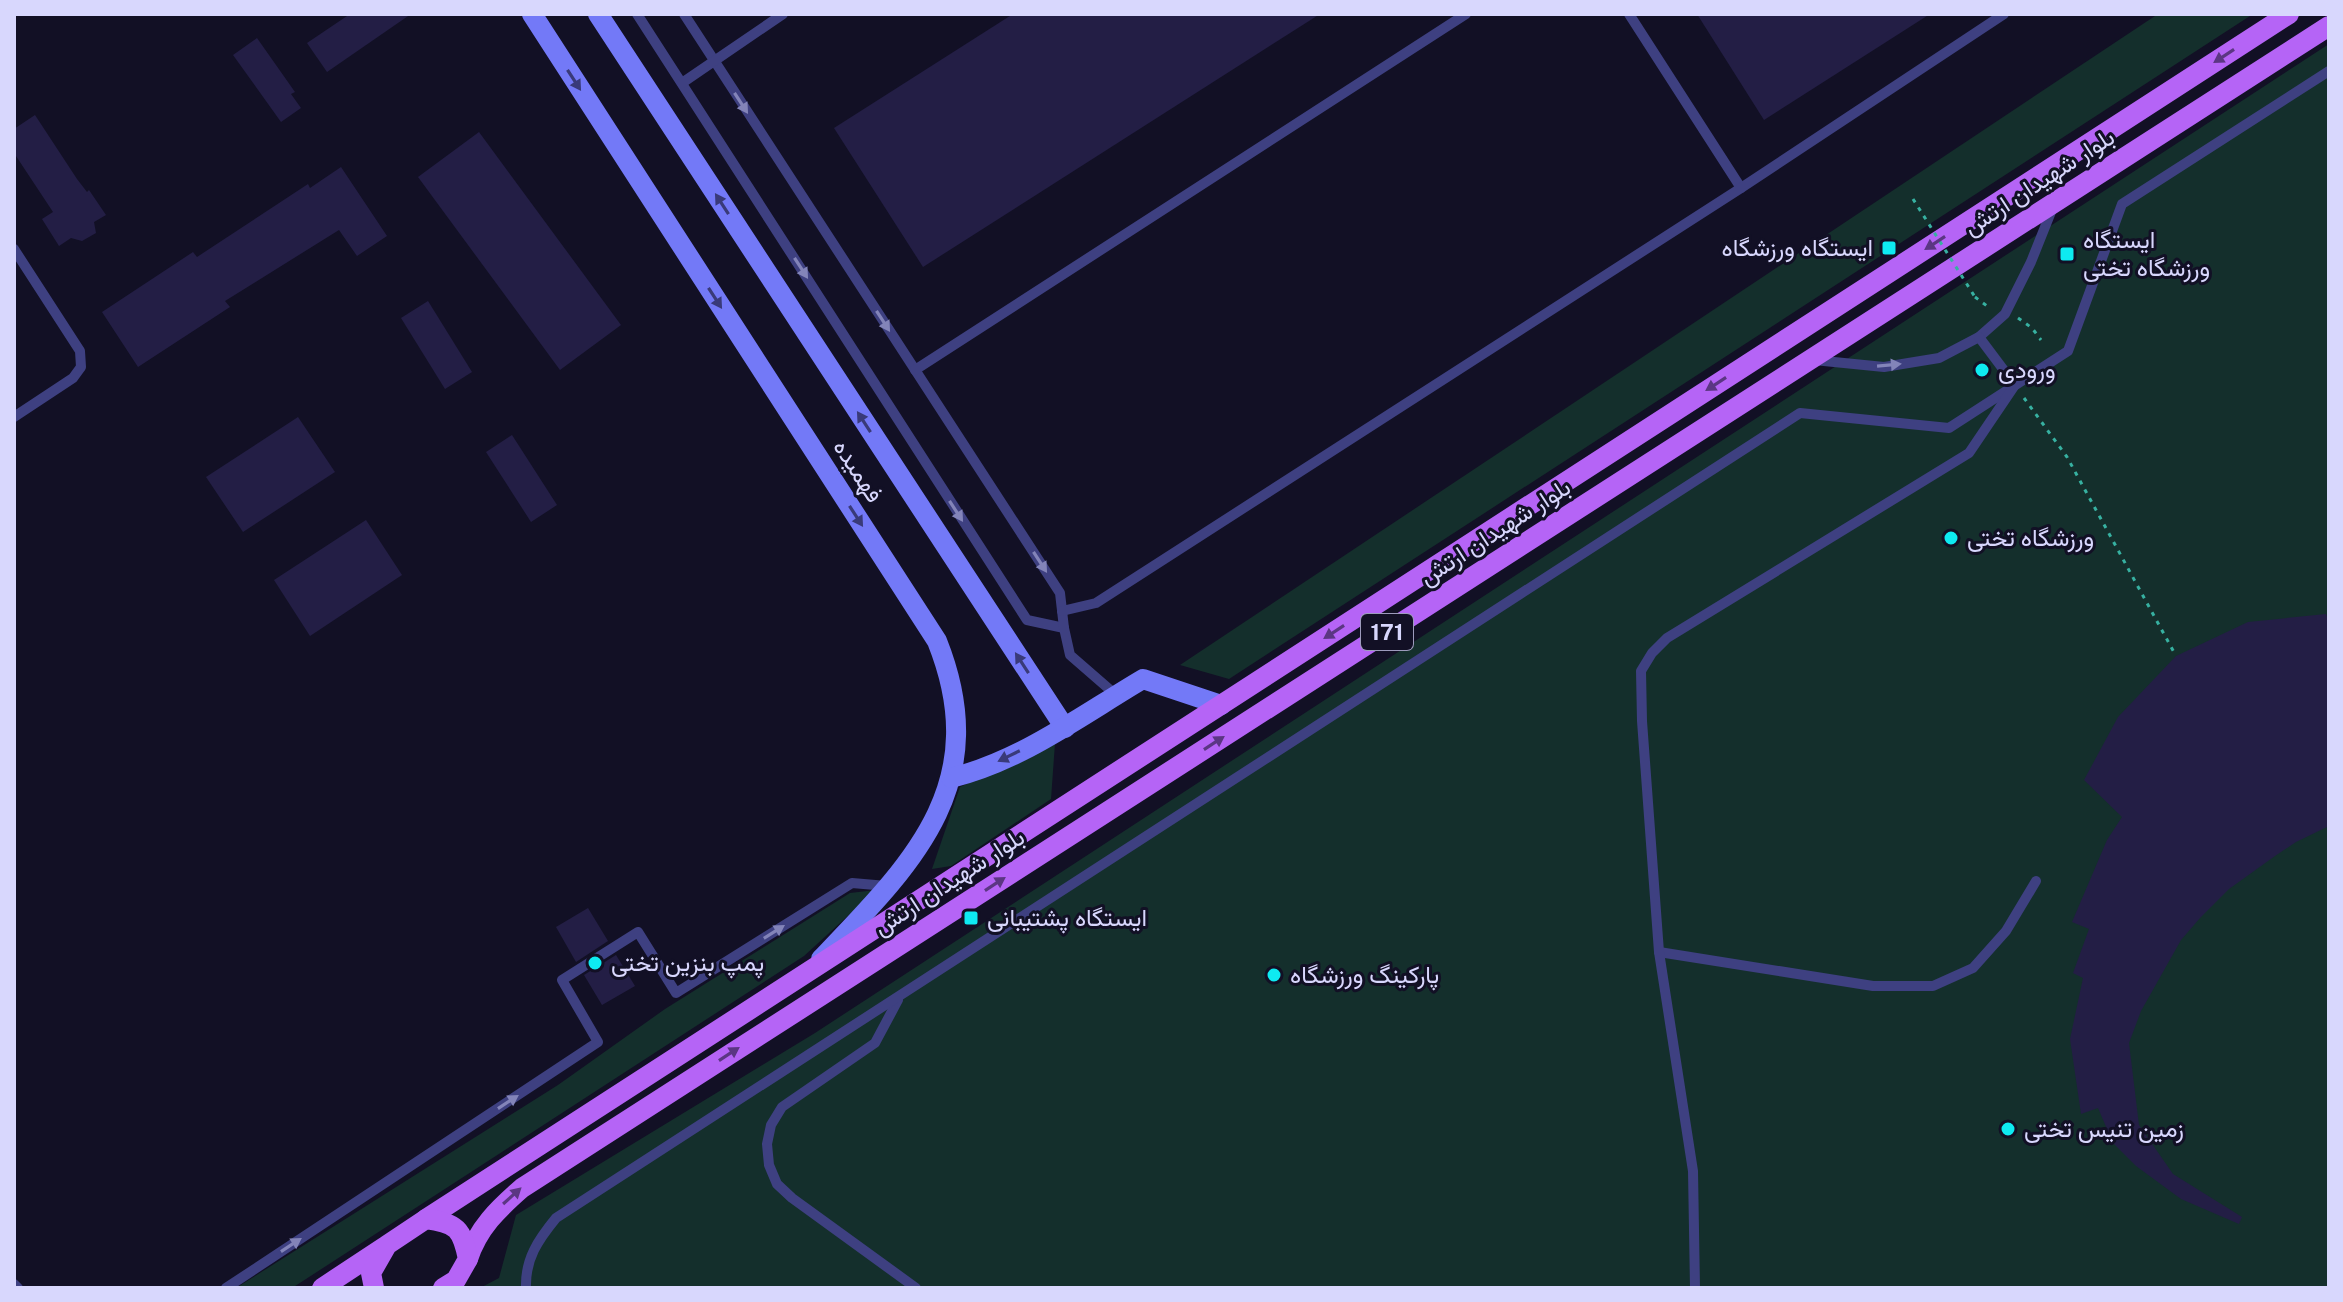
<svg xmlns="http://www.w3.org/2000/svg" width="2343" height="1302" font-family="'Public Sans',Vazirmatn,sans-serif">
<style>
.green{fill:#142f2c}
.building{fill:#231e45}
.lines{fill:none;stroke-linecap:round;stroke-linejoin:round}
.path{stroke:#37b1a1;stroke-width:3;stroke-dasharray:4 6;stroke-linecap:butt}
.lane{stroke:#3e4081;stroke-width:10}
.secondary{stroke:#7379f7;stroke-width:20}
.primary{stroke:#b564f6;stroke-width:20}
.path-bridge{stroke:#37b1a1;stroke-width:3;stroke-dasharray:4 6;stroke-linecap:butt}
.oneway{fill:#5b3683}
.oneway2{fill:#393a79}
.oneway3{fill:#8384b9}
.poi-dot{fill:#0eeaf1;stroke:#121025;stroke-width:3}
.labels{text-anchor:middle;stroke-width:6;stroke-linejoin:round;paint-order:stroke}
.shield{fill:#121025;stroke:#9d9bbc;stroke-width:2}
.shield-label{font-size:22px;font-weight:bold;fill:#d8d7fd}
.street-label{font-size:24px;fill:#d8d7fd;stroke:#121025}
.poi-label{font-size:24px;fill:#d8d7fd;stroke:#121025;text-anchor:start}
</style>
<rect width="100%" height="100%" fill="#121025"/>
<g class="green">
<path d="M2158,14H2253L1229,679L1180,665Z"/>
<path d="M2329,44V1288H480L499,1278L516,1215L815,1033Z"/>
<path d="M1055,743L1051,799L951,866L932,869L960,787Z"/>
<path d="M876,890L804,956L306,1279L292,1288H236L558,1085L665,1009L850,893Z"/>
</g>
<g class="building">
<path d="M350,14H411L327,72L307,43Z"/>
<path d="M1013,14H1320L923,267L834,128Z"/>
<path d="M1697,14H1930L1764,120Z"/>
<path d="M257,38L295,92L291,94L301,108L281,122L233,55Z"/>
<path d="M35,115L77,179L87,192L89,190L106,215L94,222L96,233L82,241L71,238L59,246L42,219L53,212L14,153V129Z"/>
<path d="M479,132L621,325L560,370L418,177Z"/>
<path d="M341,167L387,236L357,256L339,230L225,301L230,307L138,367L102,312L193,252L197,257L308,184L310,188Z"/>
<path d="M428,301L472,372L445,389L401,318Z"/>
<path d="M298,417L335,472L243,532L206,477Z"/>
<path d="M512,435L557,505L531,522L486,452Z"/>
<path d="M366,520L402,575L310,636L274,580Z"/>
<path d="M2326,614L2329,622V826L2296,842L2275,856L2229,889L2200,918L2181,940L2141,1011L2129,1043L2139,1125L2173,1174L2242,1217L2239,1224L2181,1199L2136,1166L2113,1143L2098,1108L2081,1114L2070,1039L2083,978L2073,973L2089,929L2072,922L2107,840L2122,817L2084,780L2118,717L2176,656L2248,622Z"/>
<path d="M588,908L608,941L576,962L556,927Z"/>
<path d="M616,955L635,986L602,1005L584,975Z"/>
</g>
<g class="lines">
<g class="path">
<path d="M1975,297L1991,309"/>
<path d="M2018,318L2032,328L2041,340"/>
<path d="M2024,398L2067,457L2176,656"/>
</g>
<g class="lane">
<path d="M637,14L1027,620L1064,628"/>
<path d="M684,14L1060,593L1064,628L1070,655L1116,695"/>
<path d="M1629,14L1741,188"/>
<path d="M682,83L783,14"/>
<path d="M14,249L80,351L81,367L73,378L14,417"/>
<path d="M1814,360L1884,367L1939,358L1979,337L2005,314L2031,262L2053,207"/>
<path d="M915,370L1466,14"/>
<path d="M1062,611L1096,603L1741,188L2004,14"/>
<path d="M1659,952L1873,986H1933L1973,968L2006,931L2036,881"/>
<path d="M898,1000L875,1043L782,1107L771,1125L767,1144L769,1165L777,1184L792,1198L916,1288"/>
<path d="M14,1284L18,1288"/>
<path d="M226,1288L598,1042L562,980L638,932L676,993L852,883L887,886"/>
<path d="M526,1288C525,1259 538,1240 556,1218L1800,413L1949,428L2068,351L2122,204L2329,71"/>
<path d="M1695,1288L1693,1171L1659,952L1642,721L1641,671L1652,653L1667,638L1969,453L2015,385L1979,337"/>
</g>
<g class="secondary">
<path d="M532,14L937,641C994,784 914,862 821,959"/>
<path d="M598,14L1065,728"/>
<path d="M951,778C1021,761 1082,715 1143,679L1221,705"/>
</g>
<g class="primary">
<path d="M426,1219L2289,14"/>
<path d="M468,1259C478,1228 498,1209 522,1188L2329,26"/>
<path d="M322,1288L384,1247"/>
<path d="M374,1288L371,1273L387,1245L426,1219C457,1223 462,1229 468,1259L456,1280L443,1288"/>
</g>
<path class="path-bridge" d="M1913,199L1975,297"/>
</g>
<defs><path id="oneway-solid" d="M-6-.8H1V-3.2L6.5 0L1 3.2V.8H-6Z" transform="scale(2)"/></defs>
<g class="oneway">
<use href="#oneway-solid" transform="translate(2224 56) rotate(147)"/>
<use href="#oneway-solid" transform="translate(1935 243) rotate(147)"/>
<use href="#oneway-solid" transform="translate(1716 384) rotate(147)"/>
<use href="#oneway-solid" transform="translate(1334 632) rotate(147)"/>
<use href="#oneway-solid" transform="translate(1214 743) rotate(-33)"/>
<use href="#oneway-solid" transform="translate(995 884) rotate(-33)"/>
<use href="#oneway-solid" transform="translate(729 1054) rotate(-33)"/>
<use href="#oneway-solid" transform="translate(512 1196) rotate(-42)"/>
</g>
<g class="oneway2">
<use href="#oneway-solid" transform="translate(574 80) rotate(57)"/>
<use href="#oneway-solid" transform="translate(722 204) rotate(-123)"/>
<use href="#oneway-solid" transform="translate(715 298) rotate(57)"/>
<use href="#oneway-solid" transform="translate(864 422) rotate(-123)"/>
<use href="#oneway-solid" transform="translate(856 516) rotate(57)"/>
<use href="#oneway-solid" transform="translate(1022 663) rotate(-123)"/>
<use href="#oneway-solid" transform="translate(1009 756) rotate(154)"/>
</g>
<g class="oneway3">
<use href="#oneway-solid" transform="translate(741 103) rotate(57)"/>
<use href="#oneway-solid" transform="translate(801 268) rotate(57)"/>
<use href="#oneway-solid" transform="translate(883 321) rotate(57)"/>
<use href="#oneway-solid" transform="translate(1889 365) rotate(-5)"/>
<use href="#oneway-solid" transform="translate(956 511) rotate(57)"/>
<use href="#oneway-solid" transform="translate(1040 562) rotate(57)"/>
<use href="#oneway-solid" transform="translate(774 932) rotate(-32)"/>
<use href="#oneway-solid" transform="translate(508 1102) rotate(-33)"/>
<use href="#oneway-solid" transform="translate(291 1245) rotate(-33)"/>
</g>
<g class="poi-dot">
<rect x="1881" y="240" width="16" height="16" rx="4"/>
<rect x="2059" y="246" width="16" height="16" rx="4"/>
<circle cx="1982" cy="370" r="8"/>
<circle cx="1951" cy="538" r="8"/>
<rect x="963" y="910" width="16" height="16" rx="4"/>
<circle cx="595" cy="963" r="8"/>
<circle cx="1274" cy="975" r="8"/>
<circle cx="2008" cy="1129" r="8"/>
</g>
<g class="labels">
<rect class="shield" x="1361" y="614" width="52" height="36" rx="6"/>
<g class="shield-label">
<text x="1387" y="640">171</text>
</g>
<g class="street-label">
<text transform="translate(2039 182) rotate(-33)" y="8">بلوار شهیدان ارتش</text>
<text transform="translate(858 471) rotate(57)" y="8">فهمیده</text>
<text transform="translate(1495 532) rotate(-33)" y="8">بلوار شهیدان ارتش</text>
<text transform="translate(949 882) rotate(-33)" y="8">بلوار شهیدان ارتش</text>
</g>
<g class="poi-label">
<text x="2083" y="248">ایستگاه<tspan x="2083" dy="28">ورزشگاه تختی</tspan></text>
<text x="1873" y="256" text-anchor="end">ایستگاه ورزشگاه</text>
<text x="1998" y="378">ورودی</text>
<text x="1967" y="546">ورزشگاه تختی</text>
<text x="987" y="926">ایستگاه پشتیبانی</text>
<text x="611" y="971">پمپ بنزین تختی</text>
<text x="1290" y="983">پارکینگ ورزشگاه</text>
<text x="2024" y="1137">زمین تنیس تختی</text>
</g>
</g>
<rect width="2343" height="1302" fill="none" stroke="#d8d7fd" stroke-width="32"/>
</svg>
